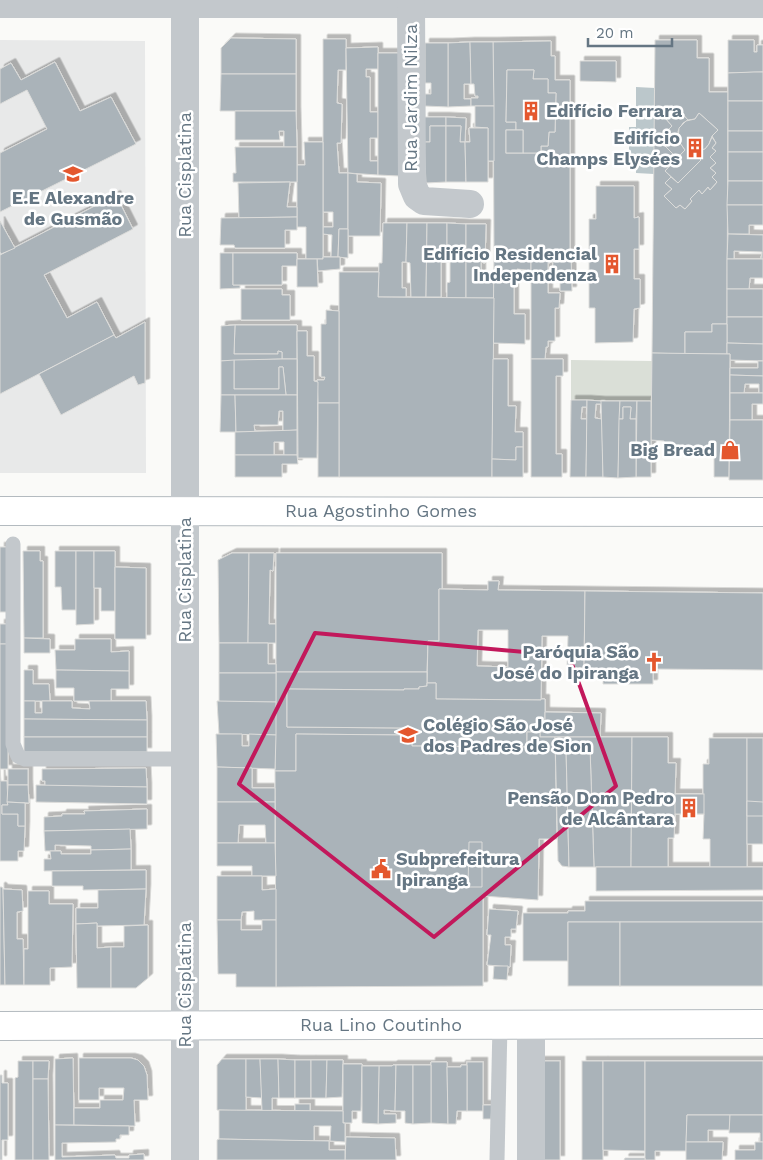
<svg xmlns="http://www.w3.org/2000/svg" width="763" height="1160" font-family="'Work Sans',sans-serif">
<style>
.built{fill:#e8e9e9}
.park{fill:#dadfd7}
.water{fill:#bbc7cb}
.building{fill:#aab3b9;stroke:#dcdcda;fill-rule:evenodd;filter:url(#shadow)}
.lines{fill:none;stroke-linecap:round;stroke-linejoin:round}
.secondary-casing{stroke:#b3babf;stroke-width:30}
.lane{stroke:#c3c8cc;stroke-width:15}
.street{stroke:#c3c8cc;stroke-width:28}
.secondary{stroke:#fff;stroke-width:28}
.marked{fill:none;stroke:#c2185b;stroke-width:4;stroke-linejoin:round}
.labels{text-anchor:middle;stroke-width:5;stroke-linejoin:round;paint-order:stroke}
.street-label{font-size:18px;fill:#657683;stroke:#fff}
.poi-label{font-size:18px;font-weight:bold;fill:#657683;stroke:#fff;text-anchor:end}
</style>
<defs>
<filter id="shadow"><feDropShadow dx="4.5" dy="-4.5" stdDeviation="0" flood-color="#0004"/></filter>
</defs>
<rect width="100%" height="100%" fill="#fafaf8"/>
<path class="built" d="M0,40L145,41L146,473H0Z"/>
<path class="park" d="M571,360L652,361L651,401L571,400Z"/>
<path class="water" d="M636,87L655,88L654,174L636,173V157H629V127H636Z"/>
<g class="building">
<path d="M231,38L296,39V74H221V48Z"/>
<path d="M323,39H346V70H338L337,103L342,104L341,143H337L339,173H348V229H339L338,257H331L332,235L323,234V227H333V212H323Z"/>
<path d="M655,40H697V58H709V92H728L727,324H712V332H685V354L652,353ZM677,108L688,120L695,119L699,113L718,130L712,136L716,143L712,148L716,151L710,157L716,163L710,168L716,173L712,177L717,182L710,190L708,187L702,194L699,190L690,199L692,201L685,209L680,205L676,208L664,196L672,189L665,183L671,177L665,171L677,158L665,146L671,139L665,133L672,126L666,119Z"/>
<path d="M728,40H754V52H757V45H763V72L728,73Z"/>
<path d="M551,41V56H555V80H570V255L494,254L493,42ZM507,70H534L533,79H548V93H556L555,132H549L548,146H541V153H506V130H516V122H506Z"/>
<path d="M470,42L471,84H464V99H471V106L448,107V43Z"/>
<path d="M470,42H493L494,106H471V98H478V96H475L474,84H471Z"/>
<path d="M425,43H448V107L425,106V94H431V83H425Z"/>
<path d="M378,47V69H366V77H370V112H378V138H370V161H378V175L348,173L346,48Z"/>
<path d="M378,53H401L399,176L378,175Z"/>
<path d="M580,61H616V82L580,81Z"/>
<path d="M55,62L80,111L111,97L136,144L0,212V153L47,129L27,90L0,104V69L11,63L21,80Z"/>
<path d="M507,70H534L533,79H548V93H556L555,132H549L548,146H541V153H523V130H516V122H506Z"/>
<path d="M754,72H763V101H728V73Z"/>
<path d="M221,74H296V111H220Z"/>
<rect x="728" y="101" width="35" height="30"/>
<path d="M475,106H494V161H488V128L475,127Z"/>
<path d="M677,108L688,120L683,123L678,131V140L685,150L677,158L665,146L671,139L665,133L672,126L666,119Z"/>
<path d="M235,111H296L297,147H284V131H279L280,140H235Z"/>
<path d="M699,113L718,130L712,136L709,144L705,149L693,152L701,160L678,183L665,171L685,150L678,140L679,128L686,121L695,119Z"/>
<path d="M424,117H446V126H430V142H424Z"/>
<path d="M446,117L466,118L465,142H460L461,126H446Z"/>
<path d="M430,126H446V182L426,183L424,142H430Z"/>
<path d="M446,126H461L460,142H465L466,182H446Z"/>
<path d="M469,128H488V182H466L465,142H470Z"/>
<rect x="506" y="130" width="17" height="23"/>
<rect x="728" y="131" width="35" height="21"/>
<path d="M712,137L716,143L712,148L716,151L710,157L716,163L710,168L716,173L712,177L717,182L710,190L708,187L702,194L699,190L690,199L692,201L685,209L680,205L676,208L664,196L672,189L665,183L671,177L678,183L701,160L693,152L705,149L709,144Z"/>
<path d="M304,142H323V259H306V227H297V165H305Z"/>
<path d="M235,147H297V182H233V173H236Z"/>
<rect x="728" y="152" width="35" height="29"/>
<path d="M348,173L357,174V182L381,183L380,236H348Z"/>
<path d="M728,181H763V205H727Z"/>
<path d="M290,182L287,207H297V217L239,218L238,183Z"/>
<path d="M596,186H634V218L639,217V249H634V279H640V308L634,309L633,342L595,343V308H589V219H596Z"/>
<path d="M116,195L133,229L44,275L67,318L97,302L114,335L0,394V255Z"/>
<path d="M727,205H763V225H749V234H728Z"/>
<path d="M297,217V230H285V248H235L234,245H220L221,218Z"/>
<path d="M0,221L15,248L1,254L0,252Z"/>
<path d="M383,223H407L406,262H402V288H406V297H378L379,263H382Z"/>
<path d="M407,223H427L426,297H411L410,263L406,262Z"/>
<path d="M427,223H447V262H441V297H426Z"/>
<path d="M447,223L466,224V298H447V283L450,282V262H447Z"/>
<path d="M466,224H486L485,263L481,262V282H494V298H466Z"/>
<path d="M339,229H348V258L338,257Z"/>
<path d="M728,234L763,235V259H761L762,252L734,251V259H727Z"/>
<path d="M220,253H233V285H240V288L220,289Z"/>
<path d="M233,253H297V266H282V285H233Z"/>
<path d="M494,254L531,255V276H526V270L517,269V276H511L512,286H514V314H525V344L493,343Z"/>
<path d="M531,255H571L572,291H560V277H552L553,262L548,263V293H560L559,308H555V341H548V347H546L545,359H531Z"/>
<path d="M323,257H340V269L318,271L317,259H323Z"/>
<path d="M297,259H317L318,287H297Z"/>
<path d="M727,259H763V278H750L749,289H727Z"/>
<path d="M339,272H379L378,297L494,298L492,477H339Z"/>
<path d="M241,289H282V295H290V320H241Z"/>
<rect x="727" y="289" width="36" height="28"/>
<path d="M326,310L339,311V403H318L317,380H324L325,377H321V324H326Z"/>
<path d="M727,317H763V344L727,343Z"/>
<path d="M145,322V383L138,385L134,376L61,415L39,374L114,335L116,338Z"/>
<path d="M712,324H727V354H685V332H712Z"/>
<path d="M235,325H297V359H282V352L278,351V354H234Z"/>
<path d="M235,325L234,354H278V351L282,352V359L221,361V326Z"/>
<path d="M297,331H307V356H314V381L318,382L317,458H298Z"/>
<path d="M727,343L763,344V361L730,360V354H727Z"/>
<path d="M652,353L730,354L729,477H714V455H711V448L693,447V450H677V448L664,447V441L651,440Z"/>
<path d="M282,359H297V395H286L283,367H279V389H234V360Z"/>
<path d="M493,359H508V406H516L515,432H523V447H516V460L492,459Z"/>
<path d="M531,359H563V376H556V454H562V477H531Z"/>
<path d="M234,360V389H279V367H283L286,395H221V361Z"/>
<path d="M758,361H763V376L730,375V368H758Z"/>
<path d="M730,375L763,376V393H759V384H745L744,393H730Z"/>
<path d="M730,393H763V404H752V420H730Z"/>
<path d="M221,395H235L236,432H220Z"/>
<path d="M235,395H297V430L283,431V411H279L278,425H254L255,432H236Z"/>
<path d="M571,400H587V407H582L581,419H587L586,477H570Z"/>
<path d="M587,400L601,401L602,404H596L595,418L602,419L603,477H586Z"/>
<path d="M601,401H620L618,478L603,477Z"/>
<path d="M620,401H637L636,419H630L631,407H623V419H619Z"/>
<path d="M637,401H651V477H636Z"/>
<rect x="318" y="403" width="21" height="74"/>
<path d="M623,407H631L630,419H636V477L618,478L619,419H623Z"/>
<path d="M730,420H763V480H729Z"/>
<path d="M297,430V455H284V442H274V455H235V432Z"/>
<path d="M516,447H523V477H492V459L516,460Z"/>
<path d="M235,455H297L298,464H282V477H235Z"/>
<rect x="0" y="547" width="7" height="65"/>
<path d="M23,551H40V561H43V638H24Z"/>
<path d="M55,551H76V610H62L61,587H55Z"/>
<path d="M76,551H94V624L76,625Z"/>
<path d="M94,551H115V611H101V588H94Z"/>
<path d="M232,553H249L248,643H219L218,560Z"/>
<path d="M249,553H274L273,571L270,570L269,624H276V643H248Z"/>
<path d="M276,553H442V589H439V641H428L427,672H276Z"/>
<path d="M115,567L146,568V639H115Z"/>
<path d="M488,581H499L498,590L585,591L584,668H567L568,636H542L541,700L436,699V683H427L428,641H439V589L488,590ZM478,630H508V667L477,666Z"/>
<path d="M585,591L763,593V670L653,669V684H603V669H584V668Z"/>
<rect x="0" y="624" width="8" height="20"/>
<path d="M24,638L50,639V653H24Z"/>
<path d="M75,639H111V652L129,651V671L56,670L55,650H75Z"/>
<path d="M219,643H268V664H276V673H219Z"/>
<rect x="0" y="644" width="8" height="125"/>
<path d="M24,670H33V684H49L50,701H24Z"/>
<path d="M56,670L129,671V689H111V701H74V688H56Z"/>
<path d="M276,672H427V686L419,687V689H404V690L287,689V727L403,728V735L296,734V771H275Z"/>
<rect x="219" y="673" width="57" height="29"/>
<path d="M427,683H436V699L541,700V699H545V732H527V747L412,746V737H403V728L287,727V689L404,690V689H419V687L427,686Z"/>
<path d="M24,701H35V713H42V701H72V708L90,709L89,701H146L147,720L24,719Z"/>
<path d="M217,701L276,702V735L219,734Z"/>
<path d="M545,712L601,713L600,737H540V732H545Z"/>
<path d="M24,719L147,720V737H24Z"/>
<path d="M527,732H540V737H555L557,839H539L538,900L483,896V986L276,987L275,771H296V734L403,735V737H412V746L527,747Z"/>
<path d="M216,734H242V746H249V734L276,735L275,769L217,767Z"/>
<rect x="24" y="737" width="123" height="15"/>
<path d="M555,737H632L631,867H594L590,747L566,748L569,867L562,866L558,861Z"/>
<path d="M632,737H668V763H676L675,794H703V764H709V738H747V867H710V839H703L704,814H675L674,838H668V867H631Z"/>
<rect x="747" y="738" width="16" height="106"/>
<path d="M590,747L594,867H569L566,748Z"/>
<path d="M217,767L252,768V788H275V802H217Z"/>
<path d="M146,768L147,787L45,786V781H42V769Z"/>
<path d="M0,769L1,781H7L8,805H2V814H18V826H25L24,851H18V861H0Z"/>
<rect x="8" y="769" width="20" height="16"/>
<path d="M8,785H28L29,803L7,802Z"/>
<path d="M36,785L147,787V804L36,802Z"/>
<rect x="675" y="794" width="29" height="20"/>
<path d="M747,801L763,802V816H747Z"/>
<path d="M7,802L25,803V826H18V814H2V805H8Z"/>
<path d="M217,802H275V843H266L265,825H239L238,843H217Z"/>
<path d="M147,809V829L44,831V817L62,816V814H85L84,811Z"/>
<path d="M130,829L131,849L91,850V846L55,845V851H45L44,831Z"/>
<path d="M469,842H482V887H468Z"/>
<path d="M217,843H275L276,876H252V866H217Z"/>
<path d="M131,849V870L44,871V859H51L50,851H61V854H91V850Z"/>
<path d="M596,867H763V890L596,891Z"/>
<path d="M146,870V889L83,890V886H52V871Z"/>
<path d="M217,876H262V890L276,889V920H254V911L242,912L241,920H217Z"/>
<path d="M0,887H2L3,889L5,985H0Z"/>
<path d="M3,889L22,890L23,911L17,912V939H23L24,985H5Z"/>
<path d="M146,889L144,925L97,926V923L76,924V908H98V890Z"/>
<path d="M28,891H49V904H73L72,967L50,968V985H24V949H28Z"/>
<path d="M585,901H763V922H568V961H523V913H568V911H585Z"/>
<path d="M489,909L518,911L516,929H511V937H505V945H511L510,967L487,965L491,935H487Z"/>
<path d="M217,920H241V930H262V920H276V987H236V974H218Z"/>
<rect x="568" y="922" width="52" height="64"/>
<rect x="620" y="922" width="143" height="64"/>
<path d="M97,923V948L111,947V988H77L76,924Z"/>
<path d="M148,925V978L136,988H111V947H124V926Z"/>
<path d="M494,966H508L507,980L493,979Z"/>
<path d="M73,1058L74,1125H55V1059Z"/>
<path d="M79,1058H131L138,1060L144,1066L147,1075L148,1100H134L135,1126L74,1125V1108H100V1100H123L124,1088H99V1100H79Z"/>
<path d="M222,1059H246V1111L217,1110V1065Z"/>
<path d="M246,1059H260L262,1098L246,1097Z"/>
<path d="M260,1059H278L279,1098H272V1111H262Z"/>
<path d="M278,1059L295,1060V1098H279Z"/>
<rect x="295" y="1060" width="16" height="38"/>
<path d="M311,1060H327L326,1098H311Z"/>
<path d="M327,1060H343L342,1097L326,1098Z"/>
<path d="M18,1061H33V1160H15V1078L18,1077Z"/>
<path d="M33,1061H49L48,1079H33Z"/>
<rect x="540" y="1061" width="20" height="99"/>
<rect x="582" y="1061" width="21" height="99"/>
<path d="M603,1061H645V1151L603,1150Z"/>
<path d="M645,1061H763V1115H687L686,1151H655V1160H645Z"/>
<path d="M431,1062H447L448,1124L431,1123Z"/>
<rect x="467" y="1062" width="16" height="49"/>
<path d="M343,1064H362L361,1111H352V1123H343Z"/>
<path d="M393,1065H396L395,1111L384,1110V1114H396V1123L378,1124L379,1066H392Z"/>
<path d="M396,1065H413V1124L405,1123V1111H395Z"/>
<path d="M413,1065H431V1123L413,1124Z"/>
<path d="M461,1065H467V1111H457L456,1124H448L447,1067H461Z"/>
<path d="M362,1066H379L378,1124L362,1123Z"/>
<path d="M0,1075H2V1083H8V1140H2V1160H0Z"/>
<path d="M33,1079H48L49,1160H33Z"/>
<rect x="295" y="1104" width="15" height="7"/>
<path d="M483,1105H492L491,1119H483Z"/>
<path d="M219,1110L343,1111V1123H345V1142L330,1141L331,1126H314V1141L219,1139Z"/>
<path d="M687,1115H730V1130H708V1142H686Z"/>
<path d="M730,1115H763V1142H760V1133H729Z"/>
<path d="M55,1125L129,1126V1135H120V1139H116V1142L62,1143V1157L115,1155L116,1158H129V1155L144,1154V1160H55Z"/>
<path d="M346,1137L395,1138L396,1160H345Z"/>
<path d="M219,1139L329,1141V1150H345V1160H217V1140Z"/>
<path d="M686,1142H723L722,1160H686Z"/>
<path d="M755,1142H763V1160H735V1150H755Z"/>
<path d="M625,1158H645V1160H624Z"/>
</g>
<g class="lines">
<defs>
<g id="secondary">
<path d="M0,511L763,512"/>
<path d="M0,1026L763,1024"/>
</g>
</defs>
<use href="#secondary" class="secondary-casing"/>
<g class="lane">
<path d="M13,544V744L18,756L25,759H185"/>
<path d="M497,1160L500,1025"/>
</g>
<g class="street">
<path d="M0,4H763"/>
<path d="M411,4L412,184L417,196L424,201L470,204"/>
<path d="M185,1160V0"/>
<path d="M531,1160V1026"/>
</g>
<use href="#secondary" class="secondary"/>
</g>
<path class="marked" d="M315,633L569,656L616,786L434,937L239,784Z"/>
<defs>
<symbol id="building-bare" viewBox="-9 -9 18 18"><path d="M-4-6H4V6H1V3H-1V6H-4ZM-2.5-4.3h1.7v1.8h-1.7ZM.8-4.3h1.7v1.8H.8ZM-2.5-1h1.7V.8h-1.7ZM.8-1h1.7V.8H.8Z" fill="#e4572e" stroke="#fff" stroke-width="2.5" paint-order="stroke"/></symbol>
<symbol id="school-bare" viewBox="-9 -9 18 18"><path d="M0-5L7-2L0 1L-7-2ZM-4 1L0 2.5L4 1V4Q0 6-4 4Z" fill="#e4572e" stroke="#fff" stroke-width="2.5" paint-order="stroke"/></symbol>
<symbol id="shop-bare" viewBox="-9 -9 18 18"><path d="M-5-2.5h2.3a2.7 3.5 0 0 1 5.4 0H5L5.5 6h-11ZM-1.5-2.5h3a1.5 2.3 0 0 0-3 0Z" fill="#e4572e" stroke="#fff" stroke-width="2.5" paint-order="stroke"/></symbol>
<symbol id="church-bare" viewBox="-9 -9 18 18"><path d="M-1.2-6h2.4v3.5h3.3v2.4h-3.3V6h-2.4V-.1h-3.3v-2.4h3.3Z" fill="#e4572e" stroke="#fff" stroke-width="2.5" paint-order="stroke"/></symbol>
<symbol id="civic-bare" viewBox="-9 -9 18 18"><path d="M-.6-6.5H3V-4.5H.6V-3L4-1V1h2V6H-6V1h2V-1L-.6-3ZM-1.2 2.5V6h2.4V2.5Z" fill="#e4572e" stroke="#fff" stroke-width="2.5" paint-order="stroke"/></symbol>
</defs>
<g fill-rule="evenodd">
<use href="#building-bare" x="517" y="97" width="28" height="28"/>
<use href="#building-bare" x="681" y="134" width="28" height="28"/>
<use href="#school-bare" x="59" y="160" width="28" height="28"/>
<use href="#building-bare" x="598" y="250" width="28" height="28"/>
<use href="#shop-bare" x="716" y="436" width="28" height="28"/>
<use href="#church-bare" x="640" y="648" width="28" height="28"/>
<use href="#school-bare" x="394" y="721" width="28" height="28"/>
<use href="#building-bare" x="675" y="794" width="28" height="28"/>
<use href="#civic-bare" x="367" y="855" width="28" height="28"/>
</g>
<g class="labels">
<g class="street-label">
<text transform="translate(411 98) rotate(-90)" y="6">Rua Jardim Nilza</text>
<text transform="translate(185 175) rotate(-90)" y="6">Rua Cisplatina</text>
<text x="381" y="517">Rua Agostinho Gomes</text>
<text transform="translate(185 580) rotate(-90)" y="6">Rua Cisplatina</text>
<text transform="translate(185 985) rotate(-90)" y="6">Rua Cisplatina</text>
<text x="381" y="1031">Rua Lino Coutinho</text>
</g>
<g class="poi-label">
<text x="546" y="117" text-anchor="start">Edifício Ferrara</text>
<text x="680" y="144">Edifício<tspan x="680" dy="21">Champs Elysées</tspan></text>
<text x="73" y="204" text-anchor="middle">E.E Alexandre<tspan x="73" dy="21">de Gusmão</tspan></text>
<text x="597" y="260">Edifício Residencial<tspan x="597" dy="21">Independenza</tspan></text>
<text x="715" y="456">Big Bread</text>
<text x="639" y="658">Paróquia São<tspan x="639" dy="21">José do Ipiranga</tspan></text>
<text x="423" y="731" text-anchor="start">Colégio São José<tspan x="423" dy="21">dos Padres de Sion</tspan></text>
<text x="674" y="804">Pensão Dom Pedro<tspan x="674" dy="21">de Alcântara</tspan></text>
<text x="396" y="865" text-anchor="start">Subprefeitura<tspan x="396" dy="21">Ipiranga</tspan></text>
</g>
</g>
<path d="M588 38v8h84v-8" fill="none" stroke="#657683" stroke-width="2.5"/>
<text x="596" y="38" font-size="15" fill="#657683" stroke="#ffffff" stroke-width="4" paint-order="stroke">20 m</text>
</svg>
